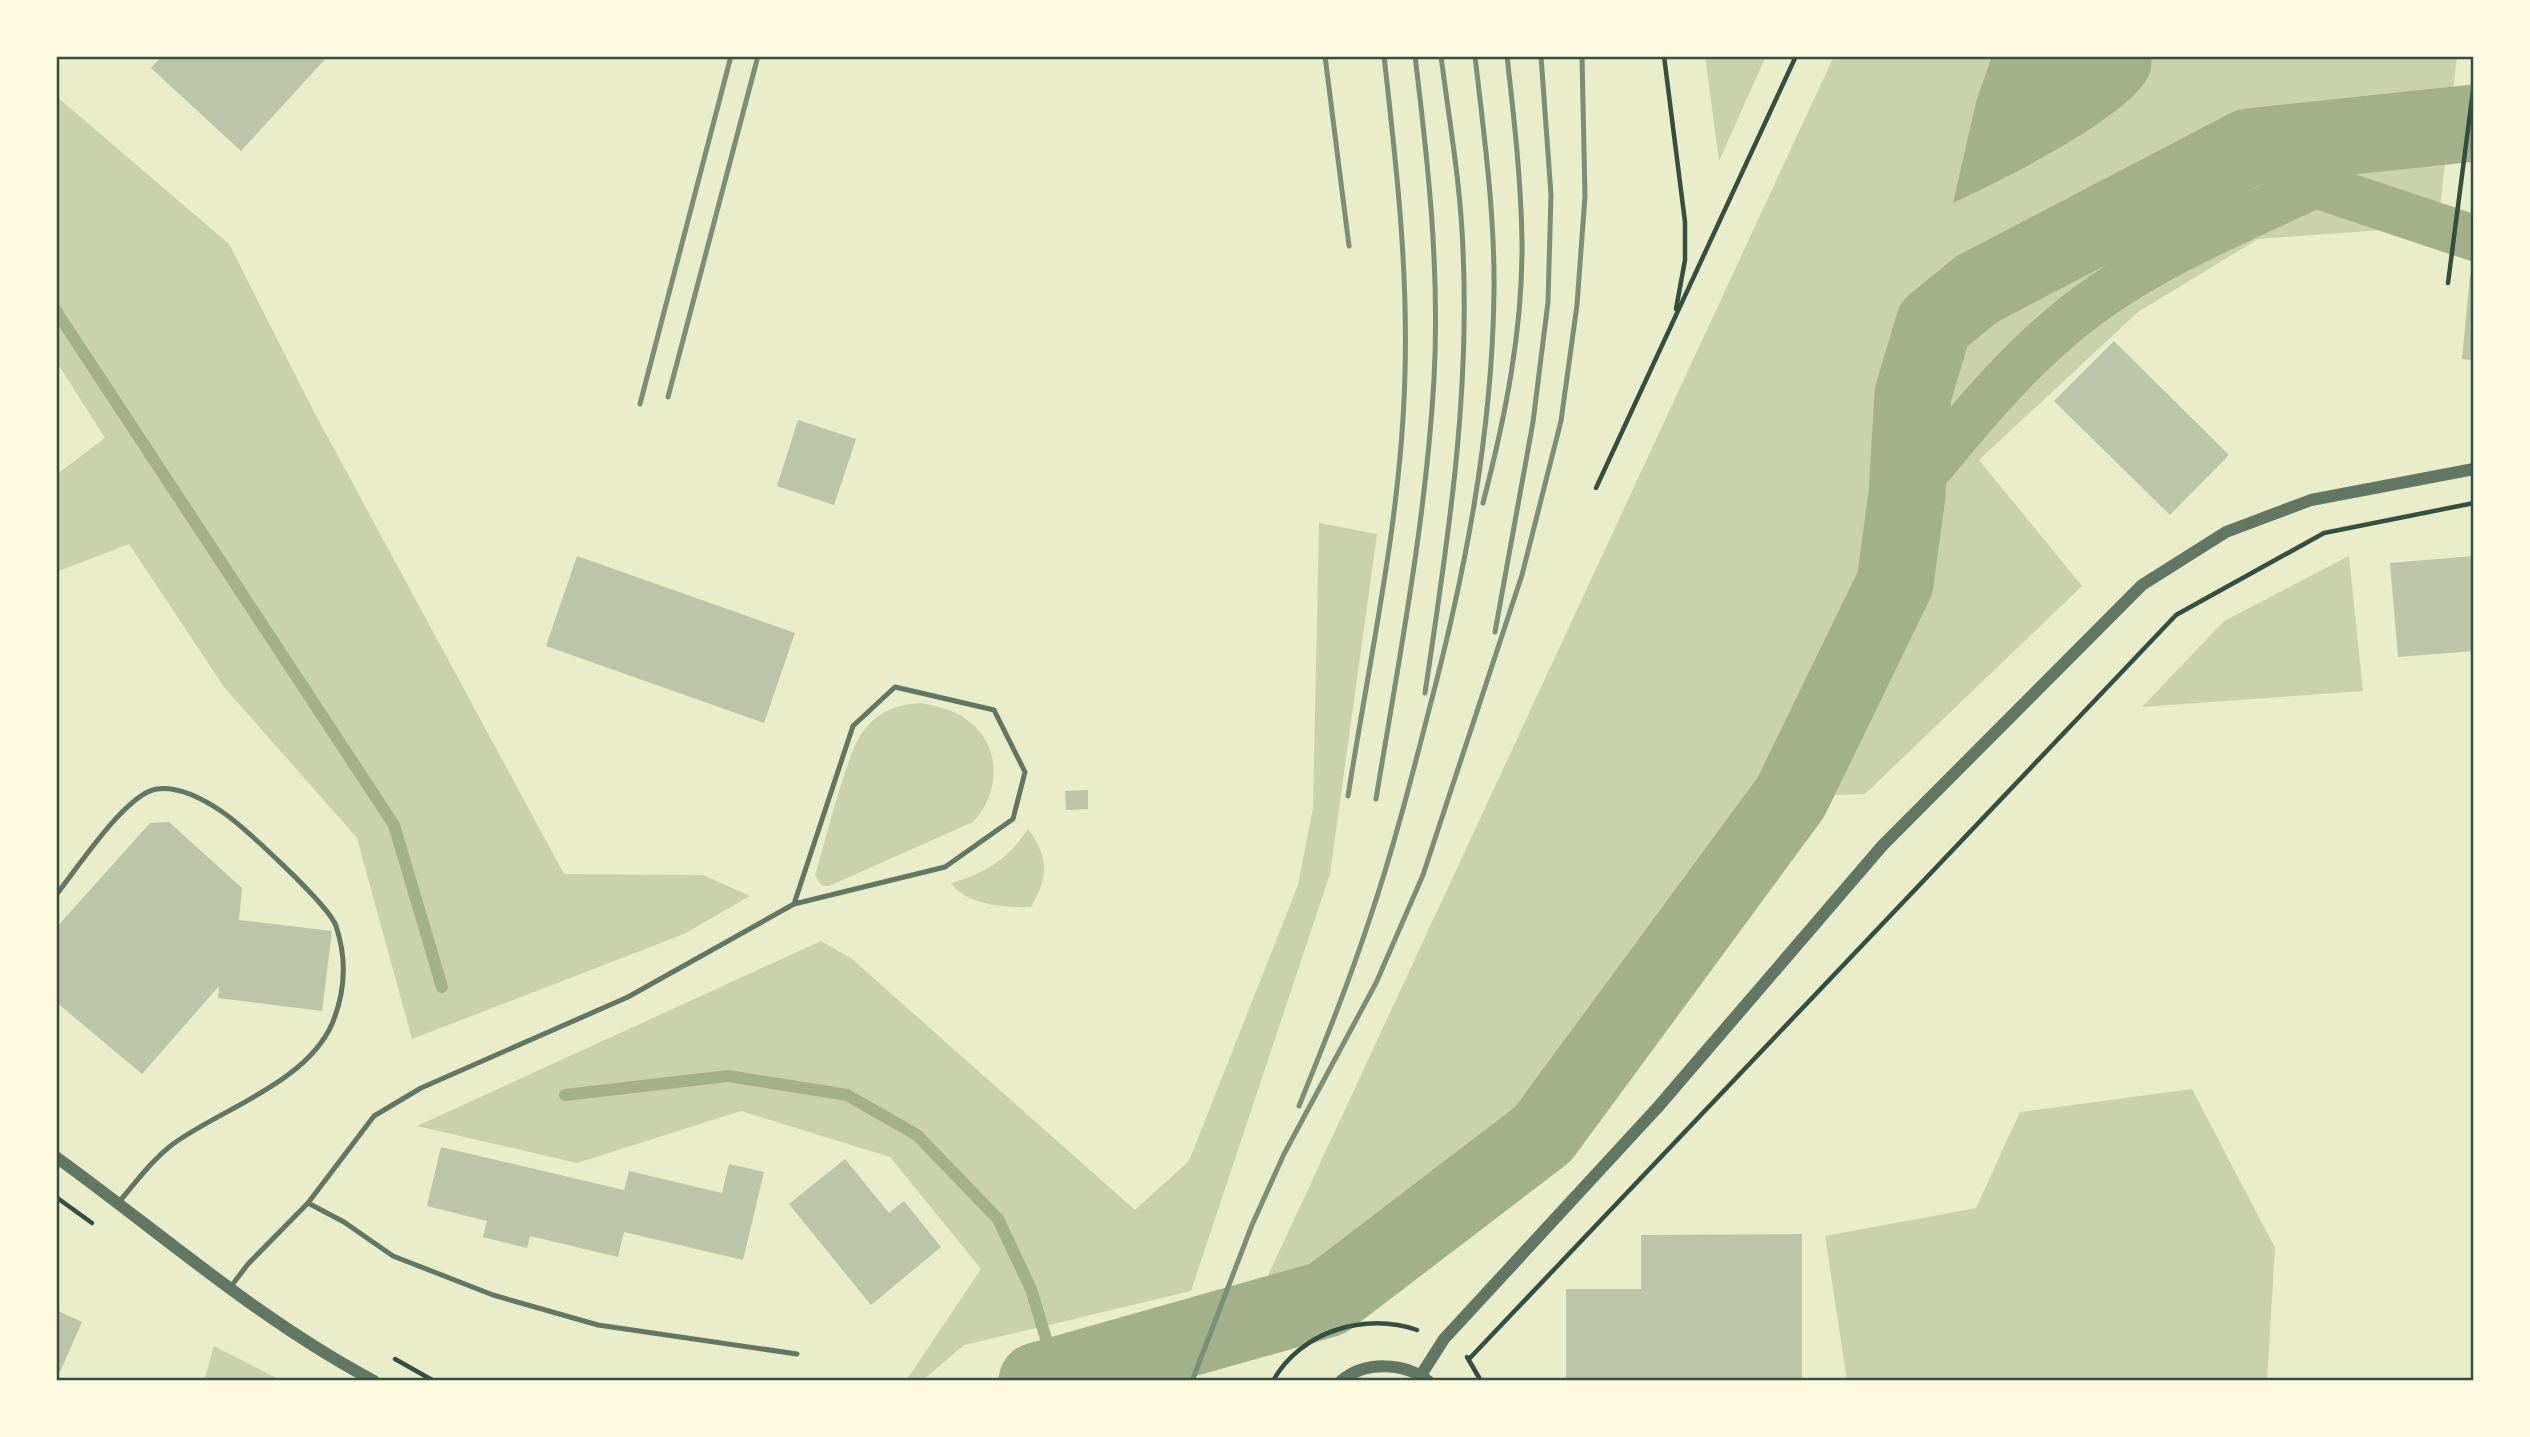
<svg xmlns="http://www.w3.org/2000/svg" width="2530" height="1437" font-family="'Golos Text',sans-serif">
<style>
.green{fill:#cad2ad}
.water{fill:#a3b18a}
.lines{fill:none;stroke-linecap:round;stroke-linejoin:round}
.stream{stroke:#a3b18a;stroke-width:12}
.canal{stroke:#a3b18a;stroke-width:46}
.river{stroke:#a3b18a;stroke-width:77}
.building{fill:#bcc5a7}
.path{stroke:#344e41;stroke-width:4.5}
.service{stroke:#617663;stroke-width:5}
.tertiary{stroke:#617663;stroke-width:12}
.rail{stroke:#7c8e77;stroke-width:5}
.neatline{fill:none;stroke:#344e41;stroke-width:2.5}
</style>
<rect width="100%" height="100%" fill="#e9edc9"/>
<g class="green">
<path d="M1705,56H1766L1719,161Z"/>
<path d="M1834,56H2457L2438,226L2258,239L2138,312L1979,460L2082,586L1865,794L1755,798L1524,1117L1350,1255L1265,1282Z"/>
<path d="M56,96L229,244L312,408L564,874L703,875L750,896L684,934L412,1039L357,838L224,687L129,544L56,572V475L105,438L56,361Z"/>
<path d="M1319,523L1377,534L1330,874L1191,1291L964,1345L922,1381H906L981,1269L890,1157L741,1111L577,1163L417,1126L821,941L852,959L1135,1210L1189,1161L1298,885L1313,808Z"/>
<path d="M2349,556L2363,691L2142,707L2224,621Z"/>
<path d="M921,703C936,706 950,709 963,717C1002,742 1002,791 973,822L829,886H822L815,875C825,844 847,750 864,730C880,710 898,705 921,703Z"/>
<path d="M1028,829C1049,858 1049,876 1031,907C1005,908 966,905 951,883C986,873 1008,859 1028,829Z"/>
<path d="M2192,1089L2275,1248L2267,1381H1847L1825,1236L1976,1208L2020,1112Z"/>
<path d="M214,1346L282,1381H204Z"/>
</g>
<path class="water" d="M1992,56H2152C2151,61 2152,67 2150,72C2138,114 1994,184 1953,203L1976,102Z"/>
<g class="lines">
<g class="stream">
<path d="M56,311L394,825L442,987"/>
<path d="M565,1095L728,1076L847,1095L917,1135L998,1219L1031,1289L1057,1375"/>
</g>
<path class="canal" d="M1907,495C1958,434 2010,367 2073,317C2145,259 2233,224 2315,185L2474,238"/>
<path class="river" d="M1037,1381L1327,1299L1543,1134L1791,797L1895,583L1907,495L1913,394L1934,324L1977,289L2249,147L2474,123"/>
</g>
<g class="building">
<path d="M162,56H328L241,151L151,68Z"/>
<path d="M2470,275H2474V360L2462,359Z"/>
<path d="M2114,341L2229,455L2170,515L2054,401Z"/>
<path d="M798,420L856,439L834,505L777,486Z"/>
<path d="M577,556L795,633L764,723L546,646Z"/>
<path d="M2474,556V651L2398,657L2390,563Z"/>
<path d="M1088,790V809L1066,810L1065,791Z"/>
<path d="M169,822L242,888L239,920L332,931L322,1011L218,998L219,986L142,1074L56,1002V928L150,823Z"/>
<path d="M441,1147L624,1190L629,1171L722,1193L729,1164L764,1172L743,1260L624,1232L618,1257L530,1236L527,1248L483,1237L487,1221L427,1206Z"/>
<path d="M845,1159L889,1213L904,1201L941,1247L871,1305L789,1204Z"/>
<path d="M1802,1234V1381H1566V1289H1641V1235Z"/>
<path d="M56,1310L82,1322L56,1381Z"/>
</g>
<g class="lines">
<g class="path">
<path d="M1664,56L1685,222V260L1676,309"/>
<path d="M2448,283L2474,83"/>
<path d="M1596,488L1796,56"/>
<path d="M56,1197L92,1223"/>
<path d="M1467,1357L1481,1381"/>
<path d="M395,1359L434,1381"/>
<path d="M1469,1359L2176,615L2324,533L2474,503"/>
<path d="M1273,1381C1300,1331 1366,1312 1417,1330"/>
</g>
<g class="service">
<path d="M895,687L994,710L1025,772L1013,819L945,867L794,904L853,726Z"/>
<path d="M56,895C77,869 126,793 157,789C179,786 203,799 221,811C242,825 329,905 336,926C347,959 345,993 332,1024C306,1083 221,1109 173,1144C152,1160 136,1182 119,1202"/>
<path d="M308,1203L344,1222L393,1256L493,1295L598,1325L797,1354"/>
<path d="M229,1289L248,1264L308,1203L374,1116L421,1088L628,997L794,904"/>
</g>
<g class="tertiary">
<path d="M56,1157C161,1233 259,1320 374,1381"/>
<path d="M1421,1375L1444,1339L1658,1107L1882,846L2142,585L2226,532L2311,500L2474,469"/>
<path d="M1341,1381C1365,1361 1404,1362 1428,1381"/>
</g>
<g class="rail">
<path d="M1325,56L1349,246"/>
<path d="M668,397L758,56"/>
<path d="M640,404L731,56"/>
<path d="M1483,503C1505,418 1523,330 1522,241C1521,179 1514,118 1507,56"/>
<path d="M1495,632L1533,422L1548,302L1551,195L1541,56"/>
<path d="M1425,693C1447,546 1470,400 1463,251C1461,186 1449,120 1441,56"/>
<path d="M1348,796C1370,656 1402,514 1405,372C1408,266 1396,162 1384,56"/>
<path d="M1376,799C1399,659 1426,520 1434,379C1440,271 1428,162 1415,56"/>
<path d="M1299,1106C1324,1044 1349,982 1370,918C1393,850 1411,780 1429,710C1465,574 1492,435 1494,293C1495,214 1484,135 1475,56"/>
<path d="M1192,1381L1252,1225L1284,1154L1376,983L1423,875L1522,575L1561,421L1577,305L1585,196L1582,56"/>
</g>
</g>
<rect width="2530" height="1437" fill="none" stroke="#fefae0" stroke-width="116"/>
<rect x="58" y="58" width="2414" height="1321" class="neatline"/>
</svg>
